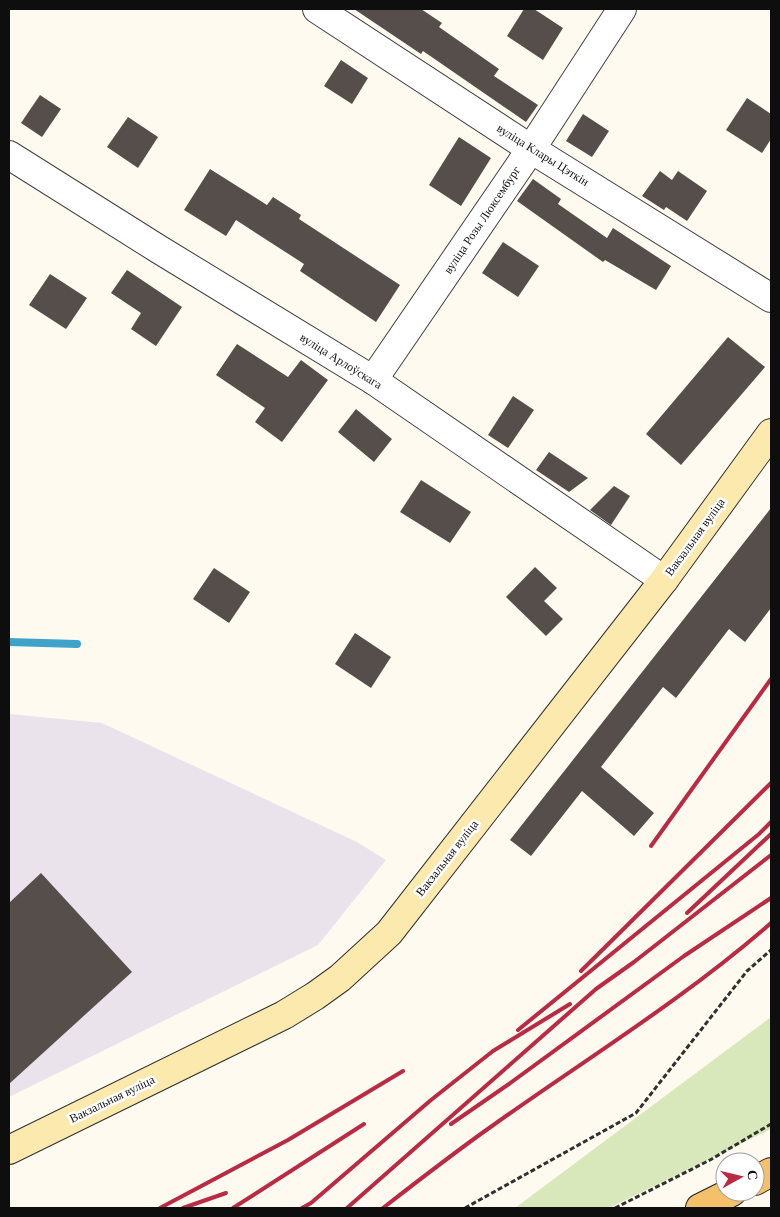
<svg xmlns="http://www.w3.org/2000/svg" width="780" height="1217" font-family="Georgia,serif">
<style>
.industrial{fill:#eae3ec}
.green{fill:#d8e8ba}
.lines{fill:none;stroke-linecap:round;stroke-linejoin:round}
.stream{stroke:#3fa3c9;stroke-width:8}
.building{fill:#564e4b}
.street-casing{stroke:#414141;stroke-width:30}
.secondary-casing{stroke:#303030;stroke-width:30}
.primary-casing{stroke:#1f1f1f;stroke-width:30}
.path{stroke:#303030;stroke-width:3;stroke-dasharray:5 2.5;stroke-linecap:butt}
.street{stroke:#fff;stroke-width:28}
.secondary{stroke:#fce9ad;stroke-width:28}
.primary{stroke:#f4c16a;stroke-width:28}
.rail{stroke:#ba2a43;stroke-width:4}
.labels{text-anchor:middle;stroke-width:5;stroke-linejoin:round;paint-order:stroke}
.street-label{font-size:12px;fill:#0e0e0e;stroke:#fff}
</style>
<rect width="100%" height="100%" fill="#fefaf0"/>
<path class="industrial" d="M9,714L102,723L357,842L386,860L318,945L9,1097Z"/>
<path class="green" d="M771,1017V1129L609,1208H515Z"/>
<g class="lines">
<path class="stream" d="M9,642L77,644"/>
</g>
<g class="building">
<path d="M354,9H421L442,23L439,27L499,69L494,76L538,105L526,122L423,51L421,54Z"/>
<path d="M524,9H534L563,28L543,60L507,36Z"/>
<path d="M341,60L368,78L352,104L324,86Z"/>
<path d="M40,95L61,109L42,137L21,123Z"/>
<path d="M747,98L771,114V139L762,153L726,130Z"/>
<path d="M583,114L609,131L592,157L566,141Z"/>
<path d="M128,117L158,137L138,168L107,147Z"/>
<path d="M459,137L491,158L461,206L429,185Z"/>
<path d="M210,169L267,205L273,197L301,215L299,219L400,285L376,322L300,271L304,264L236,220L226,236L184,210Z"/>
<path d="M660,171L672,180L678,171L707,191L687,221L666,207L664,210L642,196Z"/>
<path d="M533,179L561,199L558,204L607,238L613,228L671,266L656,290L605,260L603,262L517,201Z"/>
<path d="M503,242L539,266L518,297L482,273Z"/>
<path d="M127,270L182,307L156,346L131,329L141,313L111,293Z"/>
<path d="M50,274L87,298L66,329L29,305Z"/>
<path d="M728,337L765,367L681,465L646,434Z"/>
<path d="M237,344L288,377L301,360L328,380L282,442L255,422L265,408L216,375Z"/>
<path d="M513,396L534,410L508,448L488,435Z"/>
<path d="M356,409L392,439L374,462L338,432Z"/>
<path d="M549,452L588,478L569,492L536,470Z"/>
<path d="M421,480L471,512L450,543L400,512Z"/>
<path d="M614,486L630,496L611,525L590,510Z"/>
<path d="M771,508V608L745,642L729,629L676,698L663,687L601,767L654,813L634,836L582,791L531,856L510,840Z"/>
<path d="M535,567L557,588L544,601L563,619L546,636L506,597Z"/>
<path d="M214,568L250,592L229,623L193,599Z"/>
<path d="M355,633L391,657L371,688L335,664Z"/>
<path d="M41,873L132,972L9,1084V903Z"/>
</g>
<g class="lines">
<defs>
<g id="street">
<path d="M317,9L531,149L771,298"/>
<path d="M9,155L160,250L373,380L664,580"/>
<path d="M373,380L531,149L622,9"/>
</g>
<path id="secondary" d="M9,1150L284,1015L315,996L340,978L389,933L664,580L771,433"/>
<g id="primary">
<path d="M755,1181L771,1172"/>
<path d="M700,1208L732,1192"/>
</g>
</defs>
<use href="#street" class="street-casing"/>
<use href="#secondary" class="secondary-casing"/>
<use href="#primary" class="primary-casing"/>
<g class="path">
<path d="M465,1208L636,1113L747,971L771,950"/>
<path d="M615,1208L710,1160L771,1124"/>
</g>
<use href="#street" class="street"/>
<use href="#secondary" class="secondary"/>
<use href="#primary" class="primary"/>
<g class="rail">
<path d="M651,846L771,679"/>
<path d="M687,913L771,834"/>
<path d="M581,971L771,783"/>
<path d="M518,1030L759,834L771,822"/>
<path d="M451,1124L509,1084L684,956L771,898"/>
<path d="M160,1208L288,1140L403,1071"/>
<path d="M183,1208L226,1193"/>
<path d="M233,1208L364,1124"/>
<path d="M302,1208L311,1203L431,1100L493,1051L570,1004"/>
<path d="M347,1208L596,989L634,962L771,855"/>
<path d="M383,1208C419,1180 455,1152 492,1126C586,1059 684,999 771,923"/>
</g>
</g>
<g class="labels">
<g class="street-label">
<text transform="translate(543 155) rotate(32)" y="4">вуліца Клары Цэткін</text>
<text transform="translate(482 220) rotate(-56)" y="4">вуліца Розы Люксембург</text>
<text transform="translate(341 361) rotate(32)" y="4">вуліца Арлоўскага</text>
<text transform="translate(695 537) rotate(-54)" y="4">Вакзальная вуліца</text>
<text transform="translate(447 858) rotate(-52)" y="4">Вакзальная вуліца</text>
<text transform="translate(112 1099) rotate(-26)" y="4">Вакзальная вуліца</text>
</g>
</g>
<rect width="780" height="1217" fill="none" stroke="#0e0e0e" stroke-width="20"/>
<g transform="translate(740 1177) rotate(82)"><circle r="24" fill="#ffffff" stroke="#9f9f9f"/>
<path d="M0-4L9 19L0 12L-9 19Z" fill="#ba2a43"/>
<text y="-8" font-size="14" font-weight="bold" text-anchor="middle" fill="#0e0e0e">С</text>
</g>
</svg>
